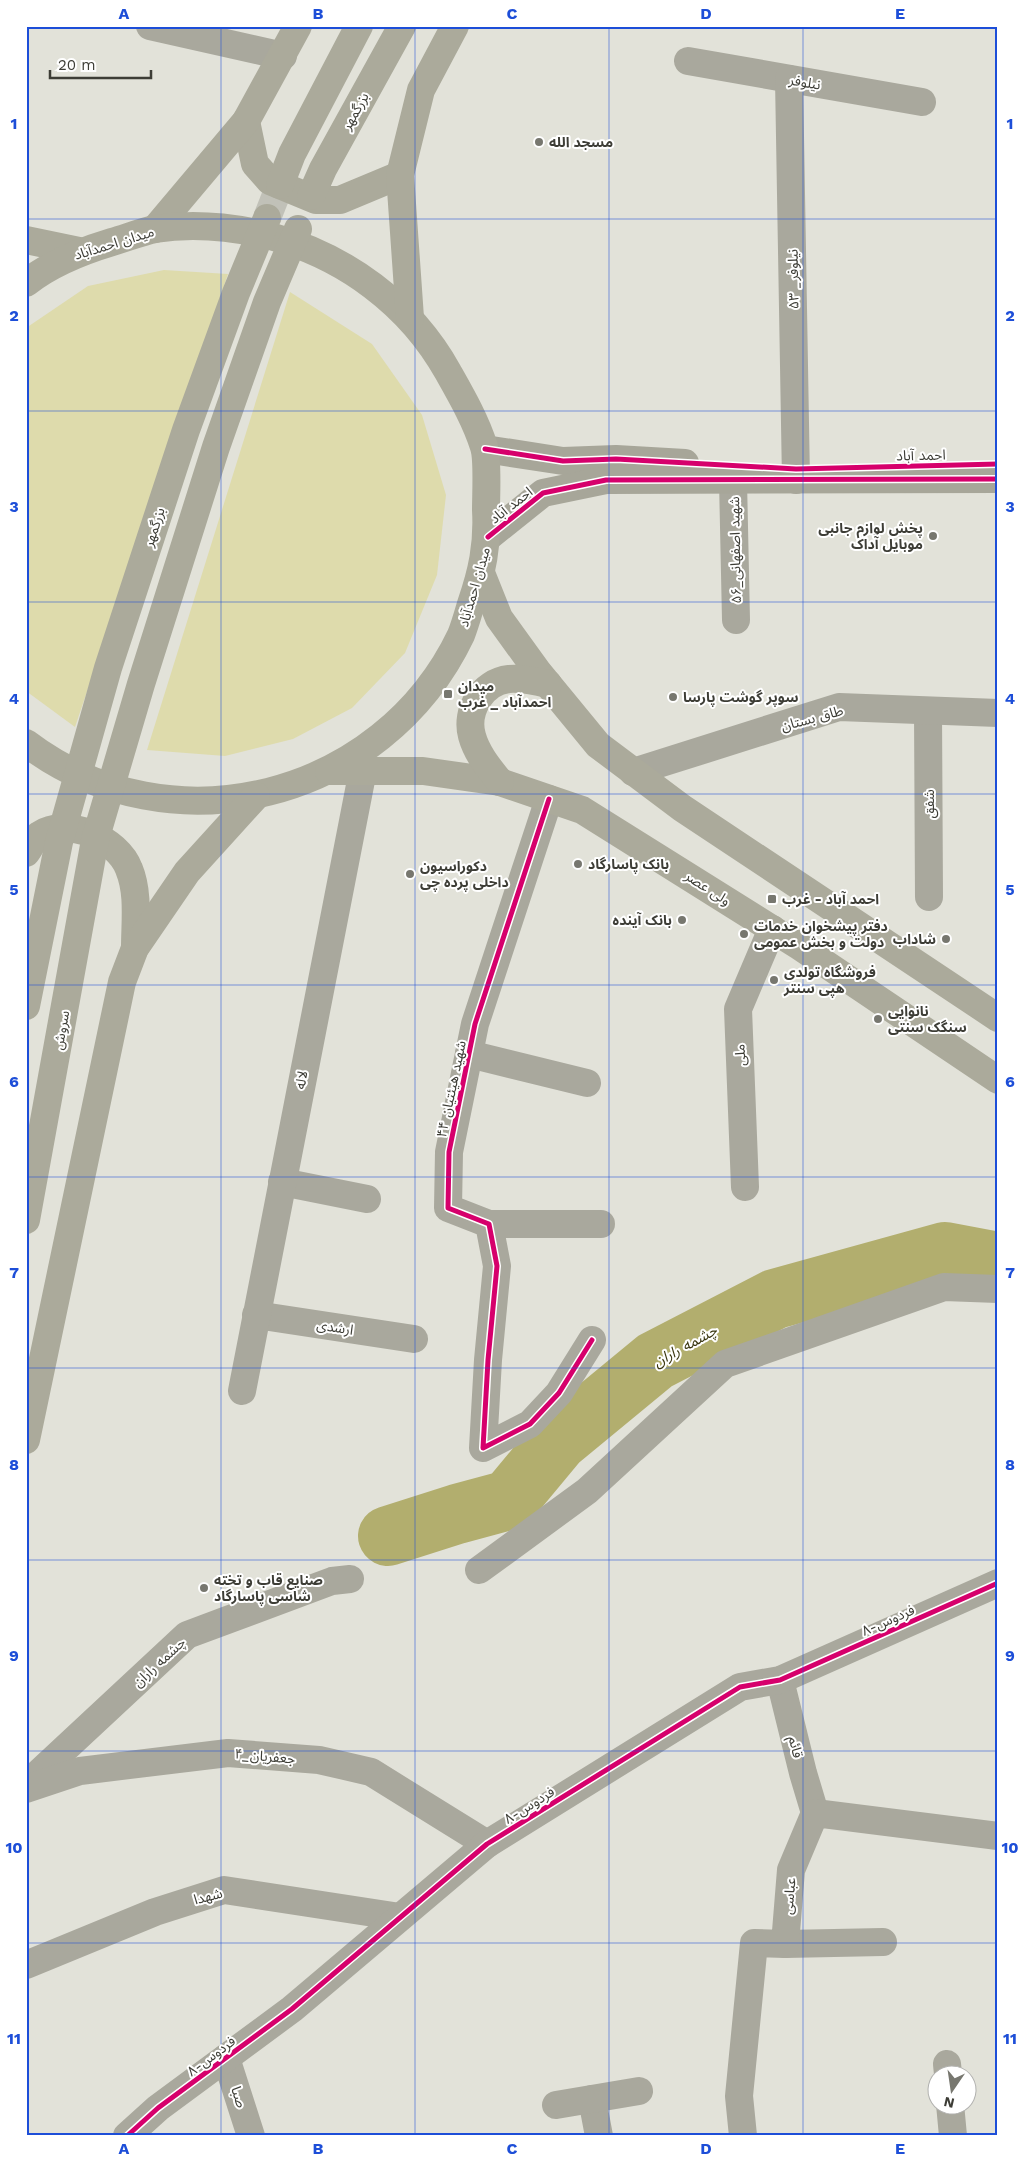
<svg xmlns="http://www.w3.org/2000/svg" width="1024" height="2162" font-family="'Work Sans','Noto Sans Arabic',sans-serif">
<style>
.green{fill:#dedbac}
.lines{fill:none;stroke-linecap:round;stroke-linejoin:round}
.river{stroke:#b2ae6e;stroke-width:60}
.primary-tunnel{stroke:#c1c1b8;stroke-width:28;stroke-dasharray:28 14;stroke-linecap:butt}
.street{stroke:#a9a89d;stroke-width:28}
.secondary{stroke:#a7a699;stroke-width:28}
.primary{stroke:#abaa9b;stroke-width:28}
.cycleway-casing{stroke:#fff;stroke-width:8}
.cycleway{stroke:#d6006c;stroke-width:5}
.grid{fill:none;stroke:#1d4ed8;stroke-width:1;stroke-opacity:0.55}
.poi-dot{fill:#77776f;stroke:#fff;stroke-width:2}
.labels{text-anchor:middle;stroke-width:4;stroke-linejoin:round;paint-order:stroke}
.street-label{font-size:14px;fill:#3d3d36;stroke:#fff}
.poi-label{font-size:14px;font-weight:bold;fill:#3d3d36;stroke:#fff;text-anchor:start}
.water-label{font-size:15px;font-style:italic;fill:#393610;stroke:#fff}
.neatline{fill:none;stroke:#1d4ed8;stroke-width:2}
.grid-label{font-size:16px;text-anchor:middle;font-weight:bold;fill:#1d4ed8}
</style>
<rect width="100%" height="100%" fill="#e2e2d9"/>
<g class="green">
<path d="M164,270L228,274L75,727L26,691V328L88,286Z"/>
<path d="M290,292L372,344L422,415L446,495L437,575L405,653L352,708L293,739L225,756L147,750Z"/>
</g>
<g class="lines">
<path class="river" d="M388,1536L457,1514L509,1500L558,1441L655,1361L775,1299L945,1252L998,1262"/>
<path class="primary-tunnel" d="M267,218L280,185"/>
<g class="street">
<path d="M150,26L283,56"/>
<path d="M688,61L922,102"/>
<path d="M789,79L796,480"/>
<path d="M733,480L736,620"/>
<path d="M928,711L929,897"/>
<path d="M633,772L839,707L998,713"/>
<path d="M549,799L475,1024L449,1152L448,1208L489,1224L497,1266L488,1360L483,1448L530,1424L559,1393L592,1340"/>
<path d="M469,1054L587,1083"/>
<path d="M282,1182L367,1199"/>
<path d="M745,1187L738,1009L772,929"/>
<path d="M489,1224H601"/>
<path d="M256,1315L414,1339"/>
<path d="M242,1391L363,770"/>
<path d="M479,1570L587,1491L725,1364L944,1287L998,1289"/>
<path d="M780,1680L803,1773L815,1813"/>
<path d="M27,1784L187,1635L332,1581L350,1579"/>
<path d="M26,1789L80,1771L228,1753L319,1760L371,1772L487,1844"/>
<path d="M785,1944L883,1942"/>
<path d="M26,1965L155,1912L224,1890L400,1917"/>
<path d="M226,2058L251,2136"/>
<path d="M947,2064L948,2074"/>
<path d="M592,2099L599,2136"/>
<path d="M950,2104L953,2136"/>
<path d="M556,2105L639,2091"/>
<path d="M127,2136L158,2108L292,2009L487,1844L740,1687L780,1680L998,1583"/>
<path d="M743,2136L739,2096L754,1943L785,1944L791,1870L815,1813L998,1836"/>
</g>
<g class="secondary">
<path d="M485,449L563,461L616,459L685,463"/>
<path d="M488,537L543,493L606,480L998,479"/>
</g>
<g class="primary">
<path d="M246,121L255,164L270,181L316,200H340L400,175"/>
<path d="M280,185L292,154L359,26"/>
<path d="M311,196L323,169L402,26"/>
<path d="M155,229L246,121L298,26"/>
<path d="M26,240L79,251"/>
<path d="M26,283C51,263 82,251 112,242C126,238 141,232 155,229C193,223 233,227 270,236C345,256 410,304 448,372C461,395 476,421 484,447C488,459 486,495 486,510C488,545 482,572 471,604C468,614 465,625 461,635C383,799 171,853 26,743"/>
<path d="M410,318L400,175L421,90L455,26"/>
<path d="M481,573L499,618L538,672L598,745L682,808L998,1018"/>
<path d="M329,771H423L500,782L582,810L799,946L998,1080"/>
<path d="M500,782C489,768 477,754 472,736C465,711 482,682 509,679C522,678 535,681 548,684"/>
<path d="M26,853C30,848 34,838 39,835C67,816 118,839 129,869C139,893 135,922 135,948"/>
<path d="M26,1006L59,842L108,668L186,430L236,293L267,218"/>
<path d="M26,1220L95,840L141,684L216,447L267,302L298,229"/>
<path d="M26,1440L122,982L135,948L187,872L256,796"/>
</g>
<defs>
<g id="cycleway">
<path d="M485,449L563,461L616,459L796,469L998,464"/>
<path d="M488,537L543,493L606,480L998,479"/>
<path d="M549,799L475,1024L449,1152L448,1208L489,1224L497,1266L488,1360L483,1448L530,1424L559,1393L592,1340"/>
<path d="M127,2136L158,2108L292,2009L487,1844L740,1687L780,1680L998,1583"/>
</g>
</defs>
<use href="#cycleway" class="cycleway-casing"/>
<use href="#cycleway" class="cycleway"/>
</g>
<path class="grid" d="M221,26V2136M415,26V2136M609,26V2136M803,26V2136M26,219H998M26,411H998M26,602H998M26,794H998M26,985H998M26,1177H998M26,1368H998M26,1560H998M26,1751H998M26,1943H998"/>
<g class="poi-dot">
<circle cx="539" cy="142" r="5"/>
<circle cx="933" cy="536" r="5"/>
<rect x="443" y="689" width="10" height="10" rx="2.5"/>
<circle cx="673" cy="697" r="5"/>
<circle cx="578" cy="864" r="5"/>
<circle cx="410" cy="874" r="5"/>
<rect x="767" y="894" width="10" height="10" rx="2.5"/>
<circle cx="682" cy="920" r="5"/>
<circle cx="744" cy="934" r="5"/>
<circle cx="946" cy="939" r="5"/>
<circle cx="774" cy="980" r="5"/>
<circle cx="878" cy="1019" r="5"/>
<circle cx="204" cy="1588" r="5"/>
</g>
<g class="labels">
<g class="street-label">
<text transform="translate(805 82) rotate(10)" y="5">نیلوفر</text>
<text transform="translate(355 111) rotate(-61)" y="5">بزرگمهر</text>
<text transform="translate(114 243) rotate(-17)" y="5">میدان احمدآباد</text>
<text transform="translate(793 279) rotate(-91)" y="5">۵۳ _نیلوفر</text>
<text transform="translate(921 455) rotate(-1)" y="5">احمد آباد</text>
<text transform="translate(511 505) rotate(-38)" y="5">احمد آباد</text>
<text transform="translate(154 527) rotate(-72)" y="5">بزرگمهر</text>
<text transform="translate(735 550) rotate(-91)" y="5">۵۶_شهید اصفهانی</text>
<text transform="translate(474 587) rotate(-74)" y="5">میدان احمدآباد</text>
<text transform="translate(812 718) rotate(-15)" y="5">طاق بستان</text>
<text transform="translate(929 804) rotate(-90)" y="5">شفق</text>
<text transform="translate(708 888) rotate(33)" y="5">ولی عصر</text>
<text transform="translate(61 1030) rotate(-80)" y="5">سروش</text>
<text transform="translate(740 1055) rotate(-92)" y="5">ملی</text>
<text transform="translate(301 1080) rotate(-79)" y="5">لاله</text>
<text transform="translate(451 1089) rotate(-78)" y="5">شهید هیئتیان ۴۴</text>
<text transform="translate(335 1327) rotate(9)" y="5">ارشدی</text>
<text transform="translate(888 1620) rotate(-24)" y="5">۸-فردوس</text>
<text transform="translate(159 1662) rotate(-43)" y="5">چشمه راران</text>
<text transform="translate(796 1747) rotate(76)" y="5">قائم</text>
<text transform="translate(265 1756) rotate(5)" y="5">۴_جعفریان</text>
<text transform="translate(529 1805) rotate(-32)" y="5">۸-فردوس</text>
<text transform="translate(208 1896) rotate(-15)" y="5">شهدا</text>
<text transform="translate(789 1896) rotate(-85)" y="5">عباسی</text>
<text transform="translate(211 2056) rotate(-37)" y="5">۸-فردوس</text>
<text transform="translate(239 2097) rotate(72)" y="5">صبا</text>
</g>
<g class="poi-label">
<text x="549" y="147">مسجد الله</text>
<text x="923" y="533" text-anchor="end">پخش لوازم جانبی<tspan x="923" dy="16">موبایل آداک</tspan></text>
<text x="458" y="691">میدان<tspan x="458" dy="16">احمدآباد _ غرب</tspan></text>
<text x="683" y="702">سوپر گوشت پارسا</text>
<text x="588" y="869">بانک پاسارگاد</text>
<text x="420" y="871">دکوراسیون<tspan x="420" dy="16">داخلی پرده چی</tspan></text>
<text x="782" y="904">احمد آباد - غرب</text>
<text x="672" y="925" text-anchor="end">بانک آینده</text>
<text x="754" y="931">دفتر پیشخوان خدمات<tspan x="754" dy="16">دولت و بخش عمومی</tspan></text>
<text x="936" y="944" text-anchor="end">شاداب</text>
<text x="784" y="977">فروشگاه تولدی<tspan x="784" dy="16">هپی سنتر</tspan></text>
<text x="888" y="1016">نانوایی<tspan x="888" dy="16">سنگک سنتی</tspan></text>
<text x="214" y="1585">صنایع قاب و تخته<tspan x="214" dy="16">شاسی پاسارگاد</tspan></text>
</g>
<g class="water-label">
<text transform="translate(685 1346) rotate(-29)" y="5">چشمه راران</text>
</g>
</g>
<rect width="1024" height="2162" fill="none" stroke="#ffffff" stroke-width="55"/>
<g transform="translate(952 2090) rotate(193)"><circle r="24" fill="#ffffff" stroke="#b1b1af"/>
<path d="M0-4L9 19L0 12L-9 19Z" fill="#77776f"/>
<text y="-8" font-size="14" font-weight="bold" text-anchor="middle" fill="#3d3d36">N</text>
</g>
<path d="M50 70v8h101v-8" fill="none" stroke="#3d3d36" stroke-width="2.5"/>
<text x="58" y="70" font-size="15" fill="#3d3d36" stroke="#ffffff" stroke-width="4" paint-order="stroke">20 m</text>
<rect x="28" y="28" width="968" height="2106" class="neatline"/>
<g class="grid-label">
<text x="124" y="19">A</text>
<text x="318" y="19">B</text>
<text x="512" y="19">C</text>
<text x="706" y="19">D</text>
<text x="900" y="19">E</text>
<text x="14" y="129">1</text>
<text x="1010" y="129">1</text>
<text x="14" y="321">2</text>
<text x="1010" y="321">2</text>
<text x="14" y="512">3</text>
<text x="1010" y="512">3</text>
<text x="14" y="704">4</text>
<text x="1010" y="704">4</text>
<text x="14" y="895">5</text>
<text x="1010" y="895">5</text>
<text x="14" y="1087">6</text>
<text x="1010" y="1087">6</text>
<text x="14" y="1278">7</text>
<text x="1010" y="1278">7</text>
<text x="14" y="1470">8</text>
<text x="1010" y="1470">8</text>
<text x="14" y="1661">9</text>
<text x="1010" y="1661">9</text>
<text x="14" y="1853">10</text>
<text x="1010" y="1853">10</text>
<text x="14" y="2044">11</text>
<text x="1010" y="2044">11</text>
<text x="124" y="2154">A</text>
<text x="318" y="2154">B</text>
<text x="512" y="2154">C</text>
<text x="706" y="2154">D</text>
<text x="900" y="2154">E</text>
</g>
</svg>
